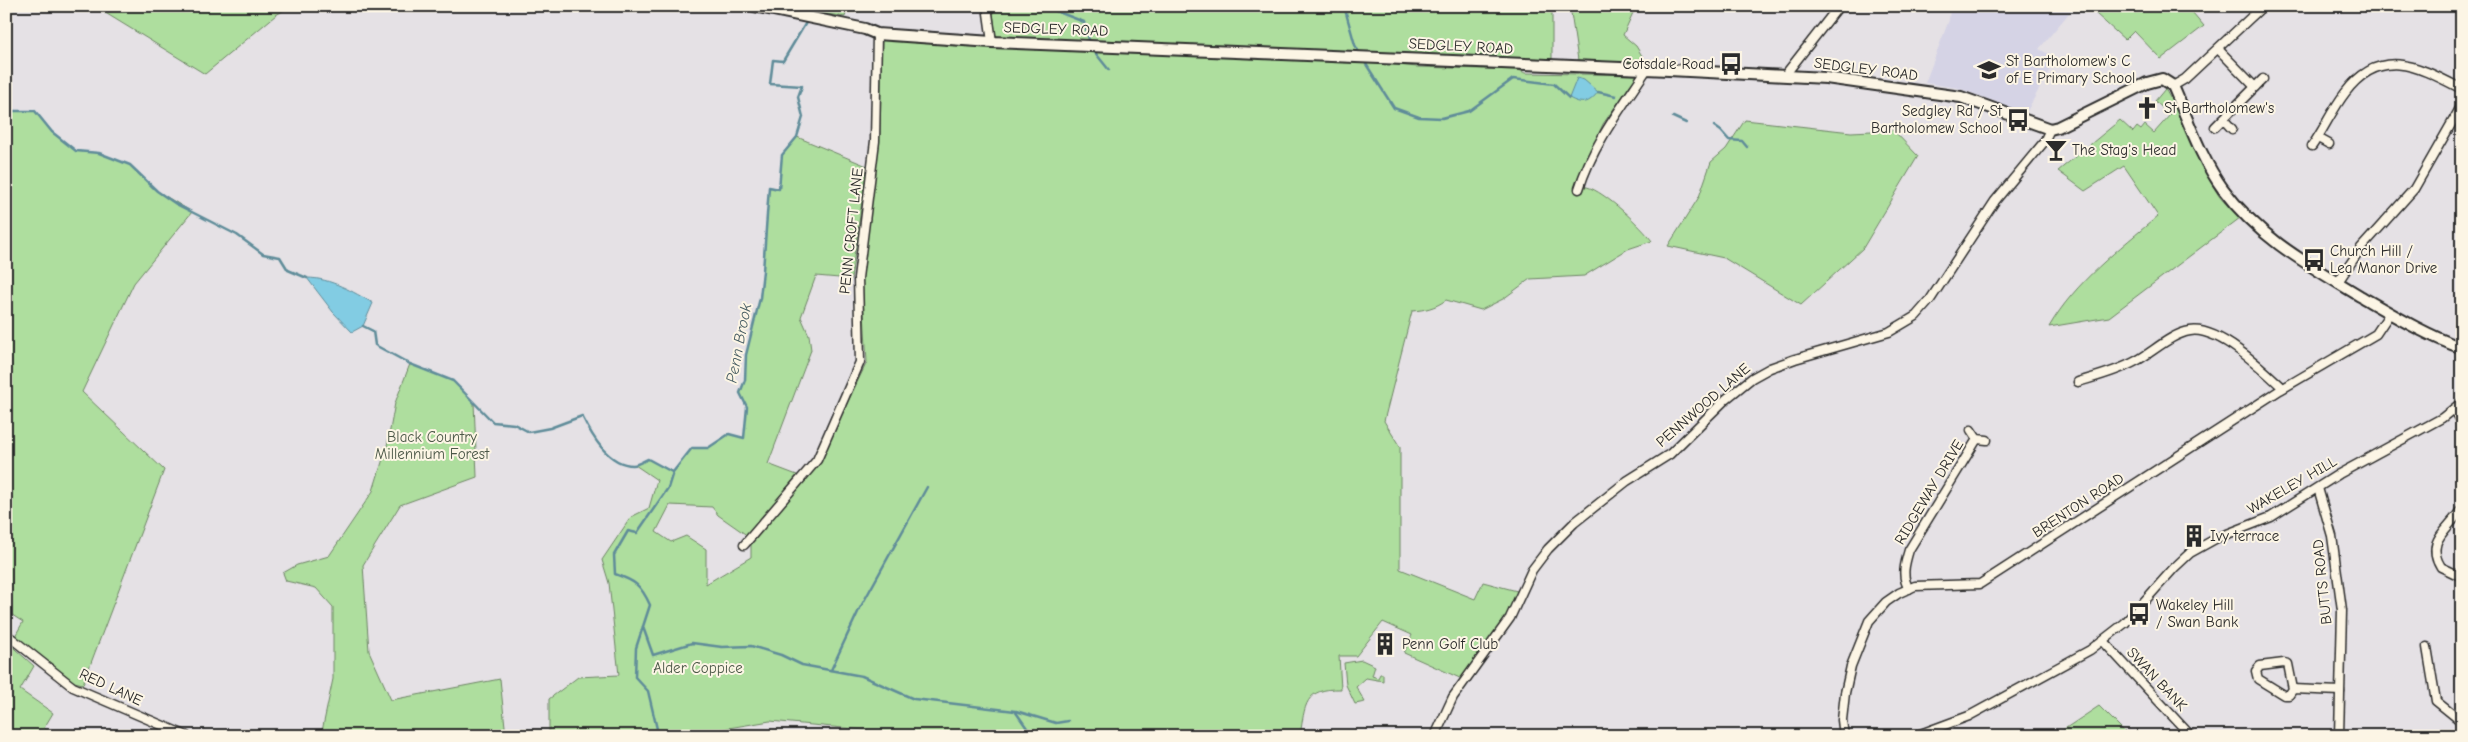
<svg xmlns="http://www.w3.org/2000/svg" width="2468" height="742" font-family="'Comic Neue',sans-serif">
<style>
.built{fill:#d5d3e5}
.green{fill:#aede9e;stroke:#6c8464}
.water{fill:#82cce3;stroke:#5f8c99}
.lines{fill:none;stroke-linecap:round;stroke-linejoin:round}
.stream{stroke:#5f8c99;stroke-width:2.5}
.minor-casing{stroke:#2b2b2b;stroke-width:11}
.tertiary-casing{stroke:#2b2b2b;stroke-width:14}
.minor{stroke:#fcf5e5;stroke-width:8}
.tertiary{stroke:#fcf5e5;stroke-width:10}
.labels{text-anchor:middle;stroke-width:4;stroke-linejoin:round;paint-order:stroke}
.street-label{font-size:15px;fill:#2b2b2b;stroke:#fcf5e5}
.poi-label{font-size:15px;fill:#2b2b2b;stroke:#fcf5e5;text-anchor:start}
.park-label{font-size:15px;fill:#4c5848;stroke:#fcf5e5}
.water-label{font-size:16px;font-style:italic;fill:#455b62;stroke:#fcf5e5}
</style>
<rect width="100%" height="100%" fill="#e5e1e5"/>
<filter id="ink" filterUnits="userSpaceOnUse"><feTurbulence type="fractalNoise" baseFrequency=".02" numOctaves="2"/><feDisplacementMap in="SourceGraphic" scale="10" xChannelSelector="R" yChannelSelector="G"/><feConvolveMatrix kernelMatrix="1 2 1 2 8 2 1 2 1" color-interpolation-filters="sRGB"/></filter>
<g filter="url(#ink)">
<path class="built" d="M1950,6H2075L2039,49L2056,58L2026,113L1958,88L1925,83L1949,20Z"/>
<g class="green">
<path d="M94,6H291L276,15L205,74Z"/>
<path d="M821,6H848L845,17L815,12Z"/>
<path d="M992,6H1552V59L996,37Z"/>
<path d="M1570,6H1636L1623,35L1636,46L1647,64L1578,60Z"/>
<path d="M2087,6H2157L2156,8L2187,6L2204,26L2161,59L2134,31L2125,40Z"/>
<path d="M882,38L1369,62L1417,67L1519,70L1525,73L1638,75L1603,124L1575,187C1579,187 1584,186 1587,187C1604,191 1642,227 1652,241L1628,249L1584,276L1530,279L1503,299L1481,310L1446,300C1435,308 1425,310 1412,311L1384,421L1400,447V569L1475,599L1483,582L1517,591L1508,614L1462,679L1404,653L1412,635L1383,622L1356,656H1339L1341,689C1304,688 1305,705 1300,736H1041L1029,731L1015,736H927L770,721L699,733L696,736H549V699L578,677L619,675L609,583L602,560L631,517L649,508L657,480L635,465L648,459L673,472L692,448H708L729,434L744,438L747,407L740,393L745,380L746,355L760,298L763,271L769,187L779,188L782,155L797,137L867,166L851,279L816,276L801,317L809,335L811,350L768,464L797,475L748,536L718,515L712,507L670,505L656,532L671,542L686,536L706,549V584L751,557V544L817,465L867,362L862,280L880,135Z"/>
<path d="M2165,89C2186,123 2197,162 2219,196C2225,204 2233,211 2240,218L2109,317L2049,327C2075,282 2119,249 2158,216L2124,166L2085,191L2058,171L2120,120L2133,132L2137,127L2141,130L2145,125L2154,133L2170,115L2155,101Z"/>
<path d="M6,108L13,111H35L52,132L76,151L99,153L130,165L157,191L192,212L134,283L82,392L164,470L83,684L74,682L15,636L23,622L6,611Z"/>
<path d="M1745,120L1851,132L1893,130L1918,156L1863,248L1801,305L1724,258L1668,246L1699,197L1711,162L1726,149Z"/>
<path d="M410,364L453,381L474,402L477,477L400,505L363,565L369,651L391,700L500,679L506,736H321L333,679V607L316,588L286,581L283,573L297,565L329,556L373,491L387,446L395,403Z"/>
<path d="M6,641L34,666L20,690L53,713L44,728L58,736H6Z"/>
<path d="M1362,660L1375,666L1372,676L1378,678L1380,674H1383V681L1366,678L1356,687L1365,702L1355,704L1346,685L1344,663Z"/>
<path d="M2099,706L2129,736H2054Z"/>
</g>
<g class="water">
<path d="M1577,78L1584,80L1598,92C1589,104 1582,105 1569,98Z"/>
<path d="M307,278C331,278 353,292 373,303L363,326L352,332L333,312Z"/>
</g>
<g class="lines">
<g class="stream">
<path d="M1043,6L1084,22L1090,43"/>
<path d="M1344,6L1355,45L1360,54"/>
<path d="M812,15L821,6"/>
<path d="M1093,50L1109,70"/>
<path d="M1364,61L1394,108L1419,117L1442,118L1469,111L1513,79L1554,84L1569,98"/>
<path d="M1598,92L1616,96"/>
<path d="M6,108L13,111H35L52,132L76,151L99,153L130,165L157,191L176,204L237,235L263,254L280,257L288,270L307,278"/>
<path d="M1673,117L1686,123"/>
<path d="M1714,126L1721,131L1729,140L1742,141L1747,147"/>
<path d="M363,326L373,331L375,345L410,364L453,381L493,422L514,424L529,432L550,428L582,416C592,436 608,465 633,465C638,465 643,461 648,459L672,472"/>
<path d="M643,627L653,655L692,643L722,647L751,646L781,655L802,665L862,676L914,699L1015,711L1029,731L1041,736"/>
<path d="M831,670L859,610L927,487"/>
<path d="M1016,711L1056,723L1068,721"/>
<path d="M648,736L657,729L648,691L635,677L636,648L650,605C641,585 635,581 615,574L614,555L628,531L637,533L668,488L673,472L692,448H708L729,434L744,438L747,407L740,393L745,380L746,355L760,298L763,271L769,187L779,189L782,155L797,137L803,117L798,97L802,86L770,84L773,60L783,61L807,21"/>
</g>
<defs>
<g id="minor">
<path d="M987,6L992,42"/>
<path d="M2218,49L2255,87"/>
<path d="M1785,75L1839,6"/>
<path d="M2173,86L2185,79L2263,6"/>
<path d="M2223,119L2232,129"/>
<path d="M2215,127L2263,79"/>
<path d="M2318,138L2329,144"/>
<path d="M2312,146C2324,129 2332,110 2345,93C2381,45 2419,67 2462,89"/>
<path d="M1579,189C1593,144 1622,107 1647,69"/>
<path d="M2338,282L2361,248L2414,189L2462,105"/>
<path d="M2078,382C2098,376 2118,371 2136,361C2153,352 2171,334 2190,331C2218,326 2264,370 2283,388"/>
<path d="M2454,410L2462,424"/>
<path d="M1971,430L1977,439L1987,440"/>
<path d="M2318,488L2332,536L2342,610L2339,736"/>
<path d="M2462,508C2450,529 2424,540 2441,567L2462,577"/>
<path d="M744,545L817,460L860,362L858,278L875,141L877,34"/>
<path d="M1909,589C1901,577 1905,563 1909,550L1977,439"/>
<path d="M6,634L73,687L187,736"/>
<path d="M2103,641L2191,736"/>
<path d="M2427,647L2436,701L2462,722"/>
<path d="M2293,689L2288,664L2284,663L2260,666L2256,671L2258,679L2284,695H2289L2293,689L2340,691"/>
<path d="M1435,736L1453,697L1510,618L1532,570L1548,549L1574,523L1627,481L1670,454L1726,399L1752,378L1770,368L1795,359L1889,332L1916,316L1930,300L1995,201L2044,142L2050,129"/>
<path d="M1844,736L1842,720L1845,693L1851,666L1869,621L1886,602L1899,593L1915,586L1980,584L2280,390L2376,334L2390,313"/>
<path d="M1915,736L1969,716L2090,650L2125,623L2174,568L2190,553L2217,538L2271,517L2339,474L2442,418L2462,402"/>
</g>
<path id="tertiary" d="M754,6L865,29L877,34L992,42L1669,70L1826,78L1961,97L2050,129L2058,127L2147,83L2162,79L2173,86C2188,120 2201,159 2223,189C2259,238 2309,265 2360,296C2393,315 2426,335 2462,348"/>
</defs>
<use href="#minor" class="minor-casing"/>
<use href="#tertiary" class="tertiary-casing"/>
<use href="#minor" class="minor"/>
<use href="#tertiary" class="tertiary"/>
</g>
</g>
<defs>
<symbol id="bus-bare" viewBox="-9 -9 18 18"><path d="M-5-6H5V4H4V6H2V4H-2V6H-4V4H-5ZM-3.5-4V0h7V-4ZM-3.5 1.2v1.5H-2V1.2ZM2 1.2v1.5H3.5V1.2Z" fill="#2b2b2b" stroke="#fcf5e5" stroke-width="2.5" paint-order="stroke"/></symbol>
<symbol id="school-bare" viewBox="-9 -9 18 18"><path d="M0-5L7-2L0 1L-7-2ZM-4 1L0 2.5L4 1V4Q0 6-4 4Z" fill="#2b2b2b" stroke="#fcf5e5" stroke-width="2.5" paint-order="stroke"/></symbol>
<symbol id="church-bare" viewBox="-9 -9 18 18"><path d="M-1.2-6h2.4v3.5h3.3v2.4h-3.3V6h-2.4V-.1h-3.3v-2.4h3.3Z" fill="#2b2b2b" stroke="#fcf5e5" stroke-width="2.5" paint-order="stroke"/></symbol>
<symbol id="bar-bare" viewBox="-9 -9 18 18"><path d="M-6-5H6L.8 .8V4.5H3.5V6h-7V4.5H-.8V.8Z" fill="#2b2b2b" stroke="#fcf5e5" stroke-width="2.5" paint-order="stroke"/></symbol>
<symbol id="building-bare" viewBox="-9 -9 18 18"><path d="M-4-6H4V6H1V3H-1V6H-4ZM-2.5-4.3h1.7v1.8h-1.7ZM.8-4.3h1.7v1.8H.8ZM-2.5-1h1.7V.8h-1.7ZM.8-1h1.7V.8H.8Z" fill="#2b2b2b" stroke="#fcf5e5" stroke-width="2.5" paint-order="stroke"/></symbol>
</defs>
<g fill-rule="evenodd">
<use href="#bus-bare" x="1715" y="48" width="32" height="32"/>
<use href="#school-bare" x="1973" y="54" width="32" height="32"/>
<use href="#church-bare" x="2131" y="92" width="32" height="32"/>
<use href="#bus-bare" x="2002" y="104" width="32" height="32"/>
<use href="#bar-bare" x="2040" y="134" width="32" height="32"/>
<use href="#bus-bare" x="2298" y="244" width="32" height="32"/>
<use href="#building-bare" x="2178" y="520" width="32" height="32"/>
<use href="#bus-bare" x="2123" y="598" width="32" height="32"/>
<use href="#building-bare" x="1369" y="628" width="32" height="32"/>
</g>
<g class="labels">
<g class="street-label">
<text transform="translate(1056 29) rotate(2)" y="5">SEDGLEY ROAD</text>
<text transform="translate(1461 46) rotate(3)" y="5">SEDGLEY ROAD</text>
<text transform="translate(1866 69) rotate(7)" y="5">SEDGLEY ROAD</text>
<text transform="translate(851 231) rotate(-84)" y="5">PENN CROFT LANE</text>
<text transform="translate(1703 405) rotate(-41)" y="5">PENNWOOD LANE</text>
<text transform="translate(2292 485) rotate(-30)" y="5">WAKELEY HILL</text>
<text transform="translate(1929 492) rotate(-59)" y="5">RIDGEWAY DRIVE</text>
<text transform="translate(2078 505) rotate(-33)" y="5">BRENTON ROAD</text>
<text transform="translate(2322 582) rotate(-96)" y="5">BUTTS ROAD</text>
<text transform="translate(2157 679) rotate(47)" y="5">SWAN BANK</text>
<text transform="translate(111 687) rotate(25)" y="5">RED LANE</text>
</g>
<g class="poi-label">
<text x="2006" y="66">St Bartholomew's C<tspan x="2006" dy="17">of E Primary School</tspan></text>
<text x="1714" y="69" text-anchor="end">Cotsdale Road</text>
<text x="2164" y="113">St Bartholomew's</text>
<text x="2002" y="116" text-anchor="end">Sedgley Rd / St<tspan x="2002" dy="17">Bartholomew School</tspan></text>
<text x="2072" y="155">The Stag's Head</text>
<text x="2330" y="256">Church Hill /<tspan x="2330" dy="17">Lea Manor Drive</tspan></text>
<text x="2210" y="541">Ivy terrace</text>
<text x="2156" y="610">Wakeley Hill<tspan x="2156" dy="17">/ Swan Bank</tspan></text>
<text x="1402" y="649">Penn Golf Club</text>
</g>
<g class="park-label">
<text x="432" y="442">Black Country<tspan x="432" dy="17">Millennium Forest</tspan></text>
<text x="698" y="673">Alder Coppice</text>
</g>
<g class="water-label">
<text transform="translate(738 343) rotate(-79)" y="6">Penn Brook</text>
</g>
</g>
<rect width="2468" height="742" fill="none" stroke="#fcf5e5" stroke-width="25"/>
<rect x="12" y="12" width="2443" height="717" fill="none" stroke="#2b2b2b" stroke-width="2" filter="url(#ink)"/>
</svg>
